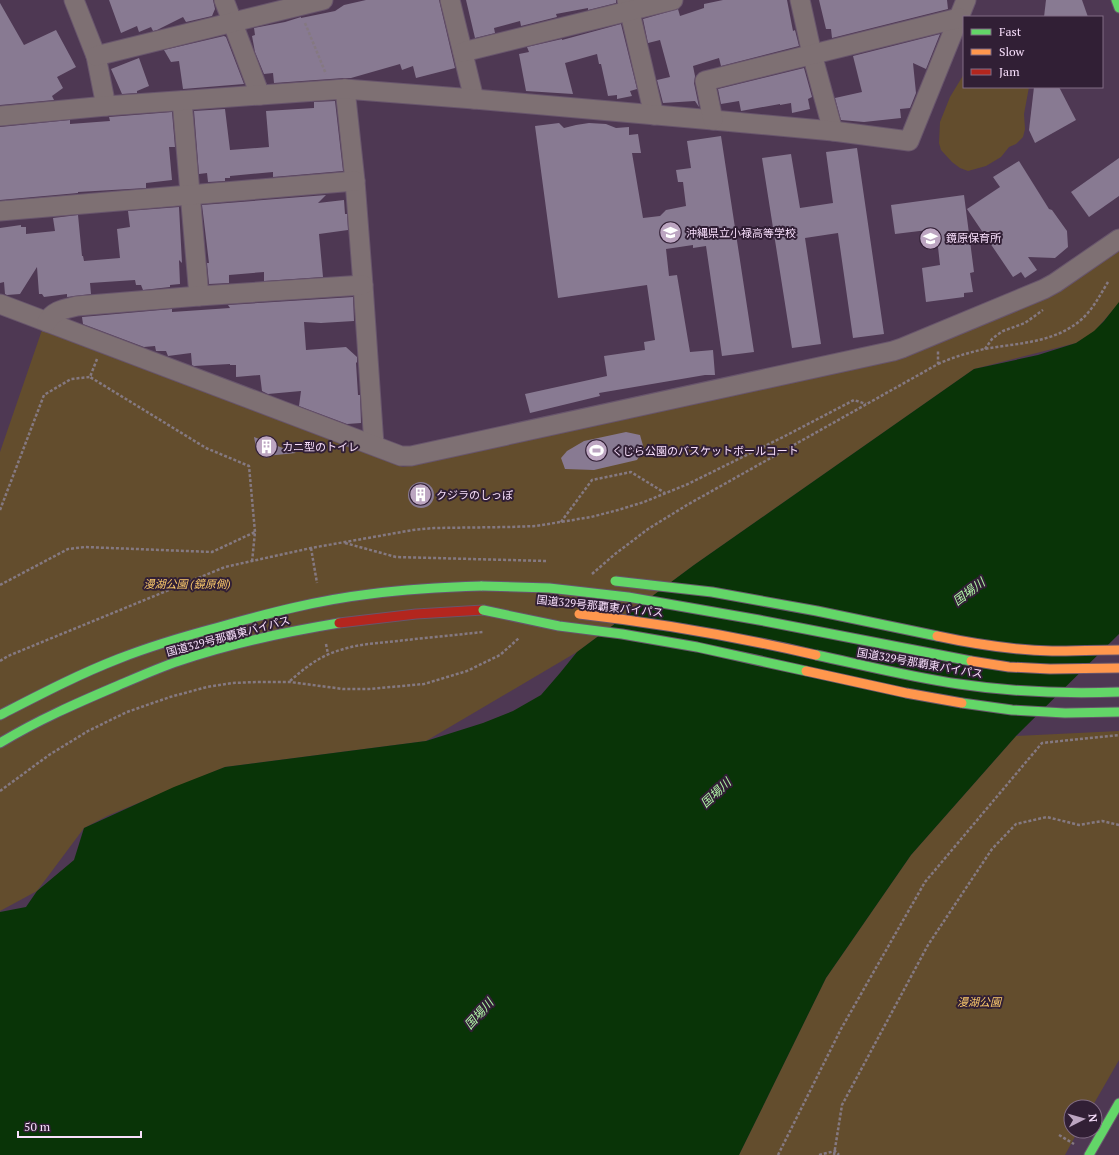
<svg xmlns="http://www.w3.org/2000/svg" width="1119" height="1155" font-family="'PT Serif','Noto Sans JP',serif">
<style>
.green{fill:#634d2d}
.water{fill:#093407}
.building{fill:#887a92}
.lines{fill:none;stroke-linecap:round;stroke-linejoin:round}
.street-casing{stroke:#68556c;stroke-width:21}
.fast-casing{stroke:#68556c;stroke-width:11}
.jam-casing{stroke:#68556c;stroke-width:11}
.path{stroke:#857981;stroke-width:2.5;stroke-dasharray:3 2;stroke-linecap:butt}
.street{stroke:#7e7073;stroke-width:19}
.fast{stroke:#63d668;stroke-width:9}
.jam{stroke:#b3261e;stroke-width:9}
.fast-bridge-casing{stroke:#68556c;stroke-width:11;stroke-linecap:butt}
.slow-bridge-casing{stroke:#68556c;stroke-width:11;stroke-linecap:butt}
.fast-bridge{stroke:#63d668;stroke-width:9}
.slow-bridge{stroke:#ff974d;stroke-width:9}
.labels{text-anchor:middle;stroke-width:4;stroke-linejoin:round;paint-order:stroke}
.poi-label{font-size:11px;fill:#f8dffc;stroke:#311f35;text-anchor:start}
.park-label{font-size:11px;font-style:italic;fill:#fbc96b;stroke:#311f35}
.street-label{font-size:11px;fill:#f8dffc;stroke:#311f35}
.water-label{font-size:12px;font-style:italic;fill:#b2f7a8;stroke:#311f35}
</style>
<rect width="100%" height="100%" fill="#4e3853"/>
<g class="green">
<path d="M964,74V87H1029L1024,114L1025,129L1023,137L1016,144L1009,147L1001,157L986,166L968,171L960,168L952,162L941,150L939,143L940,122L950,97Z"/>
<path d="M1119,250V303L1094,332L1076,343L974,369L694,565L577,652L426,741L225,767L107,816L84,828L37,891L0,911V452L42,330L403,467L893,360L904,356L1054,295Z"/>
<path d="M1119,731V1060L1092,1107H1071V1131H1078L1065,1155H739L826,978L911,855L1016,736Z"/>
</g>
<path class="water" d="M1119,302V634L1016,736L911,855L826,978L739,1155H0V912L26,907L37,891L74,860L84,828L174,787L225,767L426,741L483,723L513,711L541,695L560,673L577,652L694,565L974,369L1038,355L1076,343L1094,331L1104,321Z"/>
<g class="building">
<path d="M109,0H213L215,9L212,16L186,22L183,17L157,30L153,31L151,27L139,32L137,26L121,33Z"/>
<path d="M366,0H439L455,68L416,78L413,66L402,70L400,64L351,78H344L274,83L273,73L264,74L255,52L252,36L255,35L254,28L285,22L301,17V18L335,11L344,5Z"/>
<path d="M466,0H616V3L588,10V8L556,14L557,17L521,26L520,21L494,28L495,33L475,38Z"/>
<path d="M723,0H787L793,31L795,30L799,46L721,66L719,58L693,66L695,76L694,83L699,107L695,101L663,103L657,80L670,77L660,40L648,43L643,19L678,9L680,16L704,8V4Z"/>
<path d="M819,0H947L948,9L832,38L831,29H826Z"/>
<path d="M1046,0H1082L1088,17H1044Z"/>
<path d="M0,3L24,45L56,30L76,67L57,77L63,88L52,96L54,100L0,105Z"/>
<path d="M621,24L637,89L630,91L632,96L617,99V95L608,96L601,64H599L597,54L565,63L573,94L526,91L519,54L529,52L527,47L562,39V40Z"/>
<path d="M940,34L926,69L913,63L916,93L910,108L900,109L901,118L864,122L841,120L835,98L862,92L853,56Z"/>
<path d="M224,36L226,37L244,84L183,89L179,61L171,62L164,50Z"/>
<path d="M139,58L149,86L137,91V93L122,94L111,69Z"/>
<path d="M804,68L812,97L808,99L810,109L792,113L791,103L780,105V104L741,111L739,101L721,104L718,89Z"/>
<path d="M1034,87H1059L1076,120L1035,143L1029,130Z"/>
<path d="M335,101L343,171L273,177V172L230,176V178H225V181L208,182L207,173L199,174L194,111L225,109L230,150L269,147L266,111L314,108V102Z"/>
<path d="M172,112L175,147H169L172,180L146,183V188L78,192V193L0,200V127L70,120V124L110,121L109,117Z"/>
<path d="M559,123L564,128L576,125L589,123L606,124L616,128L629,127V135L638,134L641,153H632L643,218L660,216L666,210L686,206L683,182H678L676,170L691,168L687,141L721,136L754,352L722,356L706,246L693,248V245L666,249L669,276L677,275L690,352L713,350L715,375H705L599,393L600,396L530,413L525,394L607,376L604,356L645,350L644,342L655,340L647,285L558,298L535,126Z"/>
<path d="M857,148L884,334L853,338L838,233L805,238L821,344L792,348L762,158L791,154L800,208L833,203L826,152Z"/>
<path d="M1119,158V196L1089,217L1071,192Z"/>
<path d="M1019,161L1049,209L1052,210L1067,231L1068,247L1055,258L1028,257L1037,270L1025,278L1021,272L1013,277L967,209L1000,187L993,177Z"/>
<path d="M326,195L318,203L344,200L345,214H347L348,230L319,234L323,277L264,281V272L229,275V283L209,284L207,263H209L202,205Z"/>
<path d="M964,195L974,272L970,273L973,292L964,293V297L926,302L922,268L940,265L936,229L895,234L891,205Z"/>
<path d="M179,207L182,263L179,260L180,284L170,285V287L143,290L141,285H136L135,280L90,283L91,294L67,297V294L44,297L42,294H39L37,267L20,294L7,295L5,294L4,282L0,283V228L21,225V227H26V234L55,231L53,218L78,215L82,256H83L84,261L120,258L117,229L130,227L128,211Z"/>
<path d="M353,297L354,321L321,323L304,322L306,350L346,347L357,357V362L356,363L358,395H360L361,423L347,424L299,406L301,391L268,394L262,391L260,375L236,377V365H230V364L194,366L192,365L191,353L168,356L166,351H156L155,346L144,347L83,324L82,317L172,309V312L230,308L228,305Z"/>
<path d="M626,432L640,435L644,449L637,460L594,470L565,469L561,458L567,451L584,441Z"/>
<path d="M254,437L296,453L266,456L257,453Z"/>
<circle cx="421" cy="495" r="13"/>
</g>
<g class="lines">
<defs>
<g id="street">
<path d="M74,0L96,56L106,106"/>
<path d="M224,0L260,95"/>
<path d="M450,0L474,99"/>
<path d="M627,0L654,115"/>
<path d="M800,0L812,54L833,131"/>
<path d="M463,52L673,0"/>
<path d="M96,56L323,0"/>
<path d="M345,89L355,181L363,285L374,445"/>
<path d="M182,101L199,296"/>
<path d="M0,116L106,106L345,89L474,99L713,120L833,131L909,141L966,0"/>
<path d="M713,120L705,81L959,18"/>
<path d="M0,211L355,181"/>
<path d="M0,304L401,456H411L893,351L902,348L1044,289L1055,283L1119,239"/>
<path d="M47,322C53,310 65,309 77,306L199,296L363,285"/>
</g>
<g id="fast">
<path d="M1116,0L1119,8"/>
<path d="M0,715C39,695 77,675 118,659C151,646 185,636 219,627C269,613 319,600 370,594C407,589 445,587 482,586"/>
<path d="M0,743C38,720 77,703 117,686C138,677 158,668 179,661C231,643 285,632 339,623"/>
<path d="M1089,1155L1119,1103"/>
</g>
<path id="jam" d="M339,623L416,614L483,610"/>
</defs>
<use href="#street" class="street-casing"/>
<use href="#fast" class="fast-casing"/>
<use href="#jam" class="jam-casing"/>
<g class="path">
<path d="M305,23L326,74"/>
<path d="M985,349L992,339L997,335L1003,331L1025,323L1043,310"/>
<path d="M97,359L90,377L206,448L249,466L255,532"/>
<path d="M938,364C953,357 968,353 984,349C1018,343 1055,343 1082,319C1093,309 1100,295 1108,282"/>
<path d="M0,510L44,395L71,379L90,377"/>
<path d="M561,522L592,480L631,472L665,493"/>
<path d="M345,543L396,557L546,561"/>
<path d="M311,548L317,583"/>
<path d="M592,574L615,554L648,529L687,505L938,364V351"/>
<path d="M0,585L68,549L85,547L212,552L255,532L252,562"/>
<path d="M326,644L328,654"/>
<path d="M0,661L8,656L225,567L311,548L413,530L434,528L509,527L536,526L591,517L618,510L644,502L688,484L787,435L854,400L866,404"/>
<path d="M290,681C296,676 301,671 307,667C325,653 346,647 368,644L483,632"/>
<path d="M0,791L49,755L88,731L127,712L170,697L207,687L232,683L257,682H290L343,689H369L424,684L467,671L500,655L519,638"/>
<path d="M1059,1135L1074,1144"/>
<path d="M778,1155L841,1029L925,882L1042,743L1119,735"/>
<path d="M819,1155L835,1151L839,1155"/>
<path d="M834,1155L842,1105L928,945L992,849L1016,824L1047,817L1079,825L1102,821L1119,825"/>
</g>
<use href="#street" class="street"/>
<use href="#fast" class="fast"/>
<use href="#jam" class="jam"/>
<defs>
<g id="fast-bridge">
<path d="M615,581L712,592L817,611L937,636"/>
<path d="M482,586L549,588L628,597L759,620L971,661"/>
<path d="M483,610L559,626L622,634L697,647L806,671"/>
<path d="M816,655C863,665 910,677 959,684C1012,692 1065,694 1119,692"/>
<path d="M962,703L1012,710L1065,713L1119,712"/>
</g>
<g id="slow-bridge">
<path d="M579,614C659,623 738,637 816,655"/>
<path d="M937,636C974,644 1013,650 1052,651C1074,651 1097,650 1119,650"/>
<path d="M971,661L1009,667L1050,669L1119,668"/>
<path d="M806,671L906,693L962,703"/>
</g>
</defs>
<use href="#fast-bridge" class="fast-bridge-casing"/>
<use href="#slow-bridge" class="slow-bridge-casing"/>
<use href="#fast-bridge" class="fast-bridge"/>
<use href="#slow-bridge" class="slow-bridge"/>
</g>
<defs>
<symbol id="school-disc" viewBox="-11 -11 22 22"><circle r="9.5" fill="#bca5c1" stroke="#311f35"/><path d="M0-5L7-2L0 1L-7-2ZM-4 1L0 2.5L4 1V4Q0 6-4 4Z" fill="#fff"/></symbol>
<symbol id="building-disc" viewBox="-11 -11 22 22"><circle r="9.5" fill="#bca5c1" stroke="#311f35"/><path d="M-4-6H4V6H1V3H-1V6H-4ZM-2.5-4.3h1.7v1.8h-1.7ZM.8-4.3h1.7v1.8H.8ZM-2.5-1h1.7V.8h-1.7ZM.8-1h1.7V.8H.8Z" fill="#fff"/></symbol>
<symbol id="stadium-disc" viewBox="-11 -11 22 22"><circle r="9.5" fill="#bca5c1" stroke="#311f35"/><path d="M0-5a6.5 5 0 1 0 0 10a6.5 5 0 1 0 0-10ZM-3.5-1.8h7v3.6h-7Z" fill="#fff"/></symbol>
</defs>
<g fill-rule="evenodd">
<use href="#school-disc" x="658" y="220" width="25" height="25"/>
<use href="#school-disc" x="918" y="226" width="25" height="25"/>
<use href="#building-disc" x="254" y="434" width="25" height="25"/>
<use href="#stadium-disc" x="584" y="438" width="25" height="25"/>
<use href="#building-disc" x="408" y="482" width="25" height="25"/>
</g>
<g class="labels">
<g class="poi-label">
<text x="686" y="237">沖縄県立小禄高等学校</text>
<text x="946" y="242">鏡原保育所</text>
<text x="282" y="451">カニ型のトイレ</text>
<text x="612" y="455">くじら公園のバスケットボールコート</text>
<text x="436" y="499">クジラのしっぽ</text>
</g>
<g class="park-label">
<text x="187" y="588">漫湖公園 (鏡原側)</text>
<text x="979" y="1006">漫湖公園</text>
</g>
<g class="street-label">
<text transform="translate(600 606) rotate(6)" y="4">国道329号那覇東バイパス</text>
<text transform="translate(228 636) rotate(-15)" y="4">国道329号那覇東バイパス</text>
<text transform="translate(920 663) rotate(10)" y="4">国道329号那覇東バイパス</text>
</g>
<g class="water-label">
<text transform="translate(969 592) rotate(-37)" y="4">国場川</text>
<text transform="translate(716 793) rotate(-43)" y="4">国場川</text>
<text transform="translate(479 1014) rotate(-48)" y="4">国場川</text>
</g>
</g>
<rect x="963" y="16" width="140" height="72" fill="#311f35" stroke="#816c85"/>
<rect x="971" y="29" width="20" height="6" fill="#63d668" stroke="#816c85"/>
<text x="999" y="36" font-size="12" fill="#f8dffc">Fast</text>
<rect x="971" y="49" width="20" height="6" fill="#ff974d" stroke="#816c85"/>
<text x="999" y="56" font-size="12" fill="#f8dffc">Slow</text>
<rect x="971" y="69" width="20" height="6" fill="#b3261e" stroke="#816c85"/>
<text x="999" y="76" font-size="12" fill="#f8dffc">Jam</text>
<g transform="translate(1083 1119) rotate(84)"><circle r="19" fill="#311f35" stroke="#816c85"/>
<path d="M0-3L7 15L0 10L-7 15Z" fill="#bca5c1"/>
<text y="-6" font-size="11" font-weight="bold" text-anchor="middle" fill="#f8dffc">N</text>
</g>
<path d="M18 1131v6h123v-6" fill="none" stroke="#f8dffc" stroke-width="2"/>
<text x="24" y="1131" font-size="12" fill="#f8dffc" stroke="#311f35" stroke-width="3" paint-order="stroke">50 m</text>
</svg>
